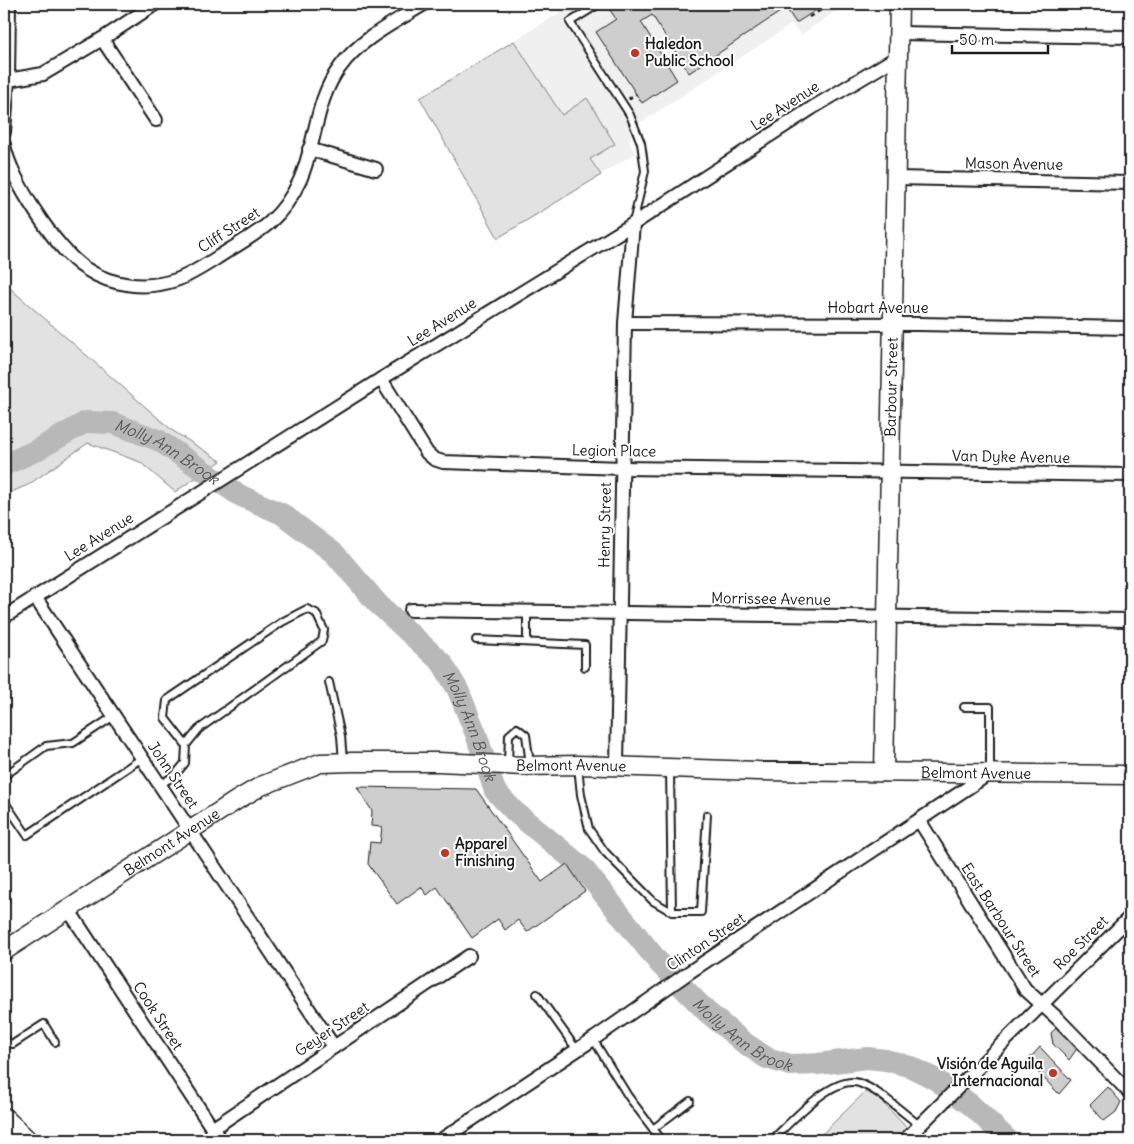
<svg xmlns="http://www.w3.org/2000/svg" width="1134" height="1144" font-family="Delius,sans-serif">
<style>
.built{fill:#f0f0f0}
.green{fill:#e2e2e2;stroke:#7f7f7f}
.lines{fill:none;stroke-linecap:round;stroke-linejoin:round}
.river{stroke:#b8b8b8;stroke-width:22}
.building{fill:#cecece;stroke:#1c1c1c}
.lane-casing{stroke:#1c1c1c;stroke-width:10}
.street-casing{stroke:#1c1c1c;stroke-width:16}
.secondary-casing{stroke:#1c1c1c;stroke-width:21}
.path{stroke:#1c1c1c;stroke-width:2.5;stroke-dasharray:5 4;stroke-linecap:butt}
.lane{stroke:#fff;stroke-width:6}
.street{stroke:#fff;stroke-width:12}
.secondary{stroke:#fff;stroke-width:18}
.poi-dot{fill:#c8321e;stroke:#fff;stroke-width:2}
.labels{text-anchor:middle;stroke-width:4;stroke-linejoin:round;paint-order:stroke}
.poi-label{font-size:15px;font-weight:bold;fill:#1c1c1c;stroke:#fff;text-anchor:start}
.street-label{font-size:15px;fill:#1c1c1c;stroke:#fff}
.water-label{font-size:16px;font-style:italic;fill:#5a5a5a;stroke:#fff}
</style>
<rect width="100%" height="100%" fill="#fff"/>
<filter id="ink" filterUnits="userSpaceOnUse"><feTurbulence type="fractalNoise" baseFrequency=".02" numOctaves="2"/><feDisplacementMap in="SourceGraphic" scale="10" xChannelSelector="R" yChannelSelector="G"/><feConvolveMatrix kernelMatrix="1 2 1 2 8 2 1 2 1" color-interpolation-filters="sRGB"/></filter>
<g filter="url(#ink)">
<path class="built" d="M574,4H846L801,35L792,24L631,129L630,145L636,153L498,238L431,92Z"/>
<g class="green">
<path d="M514,41L562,115L587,98L615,144L590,159L601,175L498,238L420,98Z"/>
<path d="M4,283L173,431L221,461L175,492L140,462L88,443L28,485L4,495Z"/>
<path d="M869,1088L907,1128L894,1140H824L820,1136Z"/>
</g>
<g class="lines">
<path class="river" id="s1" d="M4,465L35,451L86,422L113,423L158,440L239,495L282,514L335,554L377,603L442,663L458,690L476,734L495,791L515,812L582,867L660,964L707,1012L743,1042L767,1058L790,1065L818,1064L867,1058L886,1060L911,1067L935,1079L971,1105L1008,1140"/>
</g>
<g class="building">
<path d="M620,4H826L796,23L786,8L689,73L652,15L641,22L677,80L642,103L596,32L616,19L610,10Z"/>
<path d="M357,787L476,789L542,882L567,864L585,891L527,932L518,920L505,930L498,919L472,938L437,887L427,895L421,887L397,904L368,864L370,842L380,843L382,827L371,826L372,811Z"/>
<path d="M4,891L10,901L4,906Z"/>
<path d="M1058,1026L1077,1044L1076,1050L1069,1060L1053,1044L1051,1033Z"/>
<path d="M1040,1047L1071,1080L1059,1094L1027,1061Z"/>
<path d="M1108,1087L1121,1102L1116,1112L1104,1121L1090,1105Z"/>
</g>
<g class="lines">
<defs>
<g id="lane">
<path d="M599,4L570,22L630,115L641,143L645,171L633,223"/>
<path d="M527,612V642"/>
<path d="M476,640L585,645V667"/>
<path d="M329,682L341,736L343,761"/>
<path d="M964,707H990V772"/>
<path d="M508,764L509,735L517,728L526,735L530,764"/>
<path d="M578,766L581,795L589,829L605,852L653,901L672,912"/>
<path d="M670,770L672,912H701L707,815"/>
<path d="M4,776L46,746L73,743L114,716"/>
<path d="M160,785L175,775L185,763L186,745L199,729L322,641L324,630L316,613L307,609L282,622L167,700L165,718L186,745"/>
<path d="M4,801L27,835L142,758"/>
<path d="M537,994L577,1050"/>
<path d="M4,1036L8,1043L13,1044L44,1024L55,1042"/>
<path d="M593,1039L628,1096L653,1129L690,1101"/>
<path d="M653,1129L662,1140"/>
<path d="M772,1140C790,1123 833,1074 859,1083C879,1090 902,1112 919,1125"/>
</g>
<g id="street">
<path d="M899,33L1130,37"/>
<path d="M102,39L156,120"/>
<path d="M8,80L43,74L102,39L155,4"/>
<path d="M4,132L8,80L9,4"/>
<path d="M4,145C10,179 57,251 86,269C112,286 146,290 176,280C194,274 210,262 226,252C261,231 282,219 300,180C316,144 315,100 340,67C360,39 395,22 424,4"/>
<path d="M309,149L376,169"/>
<path d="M896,178L1130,183"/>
<path d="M625,323L919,324L1130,328"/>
<path d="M381,379L427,453L434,459L443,462L623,468L1130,475"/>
<path d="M35,597L334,1047"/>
<path d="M411,610L1130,620"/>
<path d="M4,617L381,379L633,224L812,108L899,56"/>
<path d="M617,766L625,323L633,224"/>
<path d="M919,820L1025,989L1058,1019L1130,1093"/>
<path d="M68,909L220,1140"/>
<path d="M4,1125L13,1140"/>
<path d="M212,1129L469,956"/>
<path d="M441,1140L595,1038L688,973L990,773"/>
<path d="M905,1140L1130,917"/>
</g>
<g id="secondary">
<path id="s2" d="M884,772L899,4"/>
<path id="s3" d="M4,951L237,800L261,786L320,763L353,762H438L525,766L578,765L758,771L1130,775"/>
<path d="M4,1117L28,1140"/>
</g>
</defs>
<use href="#lane" class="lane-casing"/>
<use href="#street" class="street-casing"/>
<use href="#secondary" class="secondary-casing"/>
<g class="path">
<path d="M809,17L831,4"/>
<path d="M629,97L630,99L636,94"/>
</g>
<use href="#lane" class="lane"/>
<use href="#street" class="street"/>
<use href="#secondary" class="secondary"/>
</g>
</g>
<g class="poi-dot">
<circle cx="635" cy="53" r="5"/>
<circle cx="445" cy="853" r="5"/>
<circle cx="1053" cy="1073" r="5"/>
</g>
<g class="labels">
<g class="poi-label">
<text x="645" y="49">Haledon<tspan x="645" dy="17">Public School</tspan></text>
<text x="455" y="849">Apparel<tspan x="455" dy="17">Finishing</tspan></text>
<text x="1043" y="1069" text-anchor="end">Visión de Aguila<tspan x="1043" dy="17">Internacional</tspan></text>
</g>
<g class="street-label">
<text transform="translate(785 106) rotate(-33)" y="5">Lee Avenue</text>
<text transform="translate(1014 164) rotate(1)" y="5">Mason Avenue</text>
<text transform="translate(229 230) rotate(-33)" y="5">Cliff Street</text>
<text x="878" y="313">Hobart Avenue</text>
<text transform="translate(442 322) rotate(-32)" y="5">Lee Avenue</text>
<text dy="5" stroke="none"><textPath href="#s2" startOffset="385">Barbour Street</textPath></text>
<text transform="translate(614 451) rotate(1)" y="5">Legion Place</text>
<text transform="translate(1011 457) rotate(1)" y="5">Van Dyke Avenue</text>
<text transform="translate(605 525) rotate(-89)" y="5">Henry Street</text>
<text transform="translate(99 537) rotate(-32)" y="5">Lee Avenue</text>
<text transform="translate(771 599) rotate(1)" y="5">Morrissee Avenue</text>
<text dy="5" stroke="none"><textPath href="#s3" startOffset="620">Belmont Avenue</textPath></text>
<text dy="5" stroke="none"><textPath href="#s3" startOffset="1025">Belmont Avenue</textPath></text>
<text transform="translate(173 775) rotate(56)" y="5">John Street</text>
<text dy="5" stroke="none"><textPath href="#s3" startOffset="200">Belmont Avenue</textPath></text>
<text transform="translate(1001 920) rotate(57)" y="5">East Barbour Street</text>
<text transform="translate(706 942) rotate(-34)" y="5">Clinton Street</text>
<text transform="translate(1081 943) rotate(-45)" y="5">Roe Street</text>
<text transform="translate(158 1016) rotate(57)" y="5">Cook Street</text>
<text transform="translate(332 1029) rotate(-34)" y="5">Geyer Street</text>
</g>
<g class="water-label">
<text dy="6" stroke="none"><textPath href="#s1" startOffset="181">Molly Ann Brook</textPath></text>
<text dy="6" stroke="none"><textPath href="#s1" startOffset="601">Molly Ann Brook</textPath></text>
<text dy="6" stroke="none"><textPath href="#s1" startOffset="1021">Molly Ann Brook</textPath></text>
</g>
</g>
<rect width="1134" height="1144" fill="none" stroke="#fff" stroke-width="20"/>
<rect x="10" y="10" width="1114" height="1124" fill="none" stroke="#1c1c1c" stroke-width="2" filter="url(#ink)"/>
<path d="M952 45v8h96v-8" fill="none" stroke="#1c1c1c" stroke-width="2.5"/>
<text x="959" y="45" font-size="15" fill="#1c1c1c" stroke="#ffffff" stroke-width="4" paint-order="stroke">50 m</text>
</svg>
